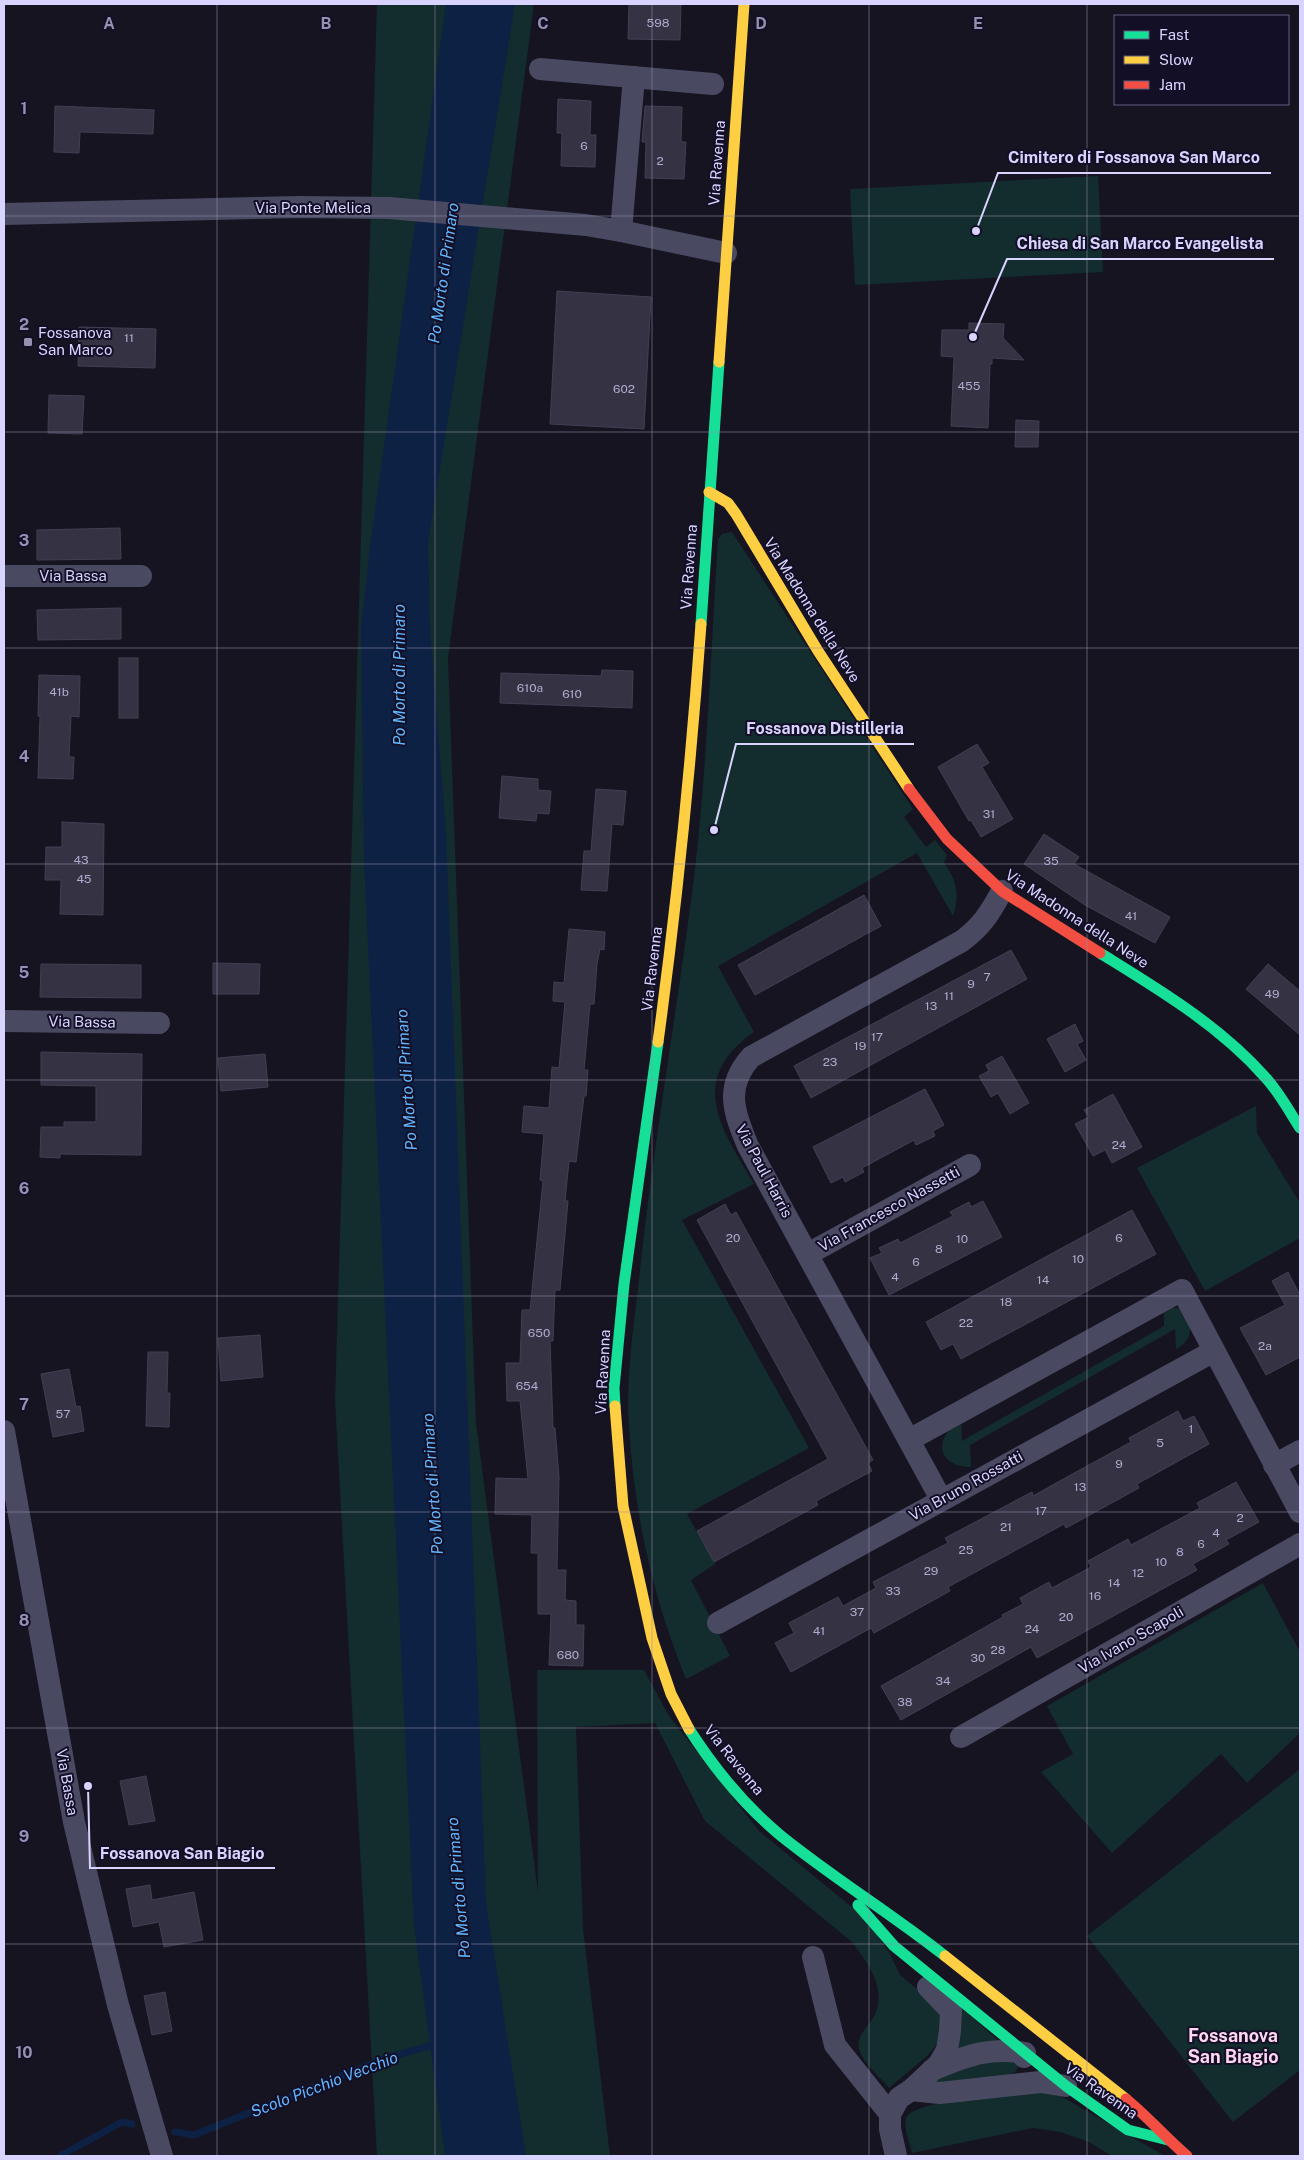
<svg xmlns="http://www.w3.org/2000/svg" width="1304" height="2160" font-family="'Public Sans',sans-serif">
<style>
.green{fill:#132c2d}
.water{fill:#0d2144}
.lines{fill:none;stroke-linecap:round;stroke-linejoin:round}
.stream{stroke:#0d2144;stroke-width:7}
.building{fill:#343243;stroke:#433f54}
.street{stroke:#4a4962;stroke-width:22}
.fast{stroke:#16e098;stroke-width:11}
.slow{stroke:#ffcf43;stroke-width:11}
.jam{stroke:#f24e42;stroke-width:11}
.grid{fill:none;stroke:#9591b1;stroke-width:1;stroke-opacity:0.55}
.poi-dot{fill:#9591b1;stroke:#130f26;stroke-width:2}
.labels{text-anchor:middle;stroke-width:4;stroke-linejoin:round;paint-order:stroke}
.number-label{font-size:12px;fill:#b0acd0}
.street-label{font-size:15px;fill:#d9d4ff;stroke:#130f26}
.poi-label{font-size:15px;fill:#d9d4ff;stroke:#130f26;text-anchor:start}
.water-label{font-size:16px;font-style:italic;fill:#62b6ff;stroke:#130f26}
.quarter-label{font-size:18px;font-weight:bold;fill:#ffd6f0;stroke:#130f26}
.grid-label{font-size:16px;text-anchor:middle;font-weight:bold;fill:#9591b1;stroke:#130f26;stroke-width:4;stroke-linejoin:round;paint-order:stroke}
.leader{fill:none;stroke:#d9d4ff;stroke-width:2}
.callout-dot{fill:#d9d4ff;stroke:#130f26;stroke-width:2}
.callout-label{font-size:16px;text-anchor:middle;font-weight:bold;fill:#d9d4ff;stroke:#130f26;stroke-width:4;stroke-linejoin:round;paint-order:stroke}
</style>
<rect width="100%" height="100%" fill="#161421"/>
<g class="green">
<path d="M377,4H534L448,658L476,1423L538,1892L537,1670H644L669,1716L759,1831L864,1917L889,1952L900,1975L917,1989L942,2018L941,2040L926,2057L889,2088C880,2077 863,2063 859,2049C856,2036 867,2028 873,2018C889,1991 868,1963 852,1942L705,1821L655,1723L576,1727L583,1929L610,2156H377L335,1400Z"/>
<path d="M1098,176L1103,272L855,285L850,189Z"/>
<path d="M732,532L913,809L904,817L926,847L935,840L947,855L944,863C957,880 960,895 953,916L917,853L718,966L754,1032C686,1080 721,1128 754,1184L682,1220L809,1448L687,1514L715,1564L691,1580L730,1656L686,1679C653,1598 634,1514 629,1426C625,1377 635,1319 640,1270C653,1149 674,1029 690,908C707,786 710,662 718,539L722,534Z"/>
<path d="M1256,1106L1257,1133L1300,1203V1238L1205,1291L1137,1168Z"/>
<path d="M1164,1308H1179L1191,1321C1190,1335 1189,1342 1176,1349L1175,1329L970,1445L971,1467C937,1467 932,1437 961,1422L962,1441L1164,1326Z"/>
<path d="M1263,1583L1300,1652V1733L1247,1783L1221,1754L1112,1853L1041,1772L1073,1754L1047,1706Z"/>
<path d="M1300,1769V2070L1233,2122L1087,1936Z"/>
<path d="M960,2007L1000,2042L952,2055Z"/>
<path d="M990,2057L1021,2062L1015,2072L1002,2079L919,2089L944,2070Z"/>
<path d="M1033,2091L1059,2095L1165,2156H1112L1089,2142L1060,2132L1033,2128L912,2153C910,2143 903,2128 906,2118C913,2100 1012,2094 1033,2091Z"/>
</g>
<path class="water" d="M446,4H515L428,543L430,628L446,834L486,1903L526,2156H445L414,1925L364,860L361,628L371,539Z"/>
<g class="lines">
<g class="stream">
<path d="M175,2132L194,2135L386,2058L437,2044"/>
<path d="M60,2156L122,2122L132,2124"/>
</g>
</g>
<g class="building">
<path d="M629,4H681L680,40L628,39Z"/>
<path d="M558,99L591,101L590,135H596L595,167L561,166L562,133H557Z"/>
<path d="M55,106L154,110L153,134L80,132L79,153L54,152Z"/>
<path d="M645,106L682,107L681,142H686L684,179L645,178L646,142H642Z"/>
<path d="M557,291L651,297L644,429L550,424Z"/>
<path d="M969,323L1004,324L1003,338L1024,360L992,358V364H990L988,428L951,426L954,357L941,356L942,330H969Z"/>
<path d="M79,327L156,329L155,368L78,366Z"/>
<path d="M49,395L84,396L82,434L48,433Z"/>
<path d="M1016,420L1039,421L1038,447H1015Z"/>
<path d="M120,528L121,559L37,560V530Z"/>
<path d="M121,608V639L38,640L37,610Z"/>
<rect x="119" y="658" width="19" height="60"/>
<path d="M602,670L633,671L632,708L500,703L501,673L601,676Z"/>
<path d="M39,675L80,676L79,717L71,716L69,757H74L73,779L38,778L40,716H38Z"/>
<path d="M977,744L989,763L982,767L1013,819L981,837L971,820L969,821L938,767Z"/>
<path d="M502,776L538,779V790L551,791L549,814L537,813L536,821L499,818Z"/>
<path d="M596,789L626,791L623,825L612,824L607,891L581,890L584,851H591Z"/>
<path d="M62,822L104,824L103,915L60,914L61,880H45L46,847H62Z"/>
<path d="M1044,834L1079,857L1074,864L1170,917L1155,943L1085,905L1024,864Z"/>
<path d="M864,895L881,926L755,995L738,965Z"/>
<path d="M569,929L605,932L604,950L600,949L597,964L594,1004H590L584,1070H588L586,1096H584L576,1162L569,1161L565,1201H568L560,1290H555L553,1341H550L553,1428H555L559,1477L557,1570H566L565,1600L576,1601V1625H584L583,1666L549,1665L551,1614H538V1553H531L532,1515L495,1514L496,1478L528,1479L520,1401H507L506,1363H520L522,1310H530L543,1181L540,1180L544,1134L522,1132L524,1106L549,1108L552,1067L559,1068L565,1002L553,1001L554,982L564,983Z"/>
<path d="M1011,950L1027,979L811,1098L794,1066Z"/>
<path d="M213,963L260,964L259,994H213Z"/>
<path d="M41,964L141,965V998L40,997Z"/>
<path d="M1268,964L1300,991V1035L1246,989Z"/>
<path d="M1075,1024L1083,1041L1077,1044L1086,1060L1065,1072L1047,1039Z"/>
<path d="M41,1052L142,1054L141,1155L60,1154V1158L40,1157L41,1127H64V1122H96V1086L41,1085Z"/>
<path d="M265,1054L268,1087L221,1091L218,1058Z"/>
<path d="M1002,1056L1029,1103L1010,1114L998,1093L991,1097L979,1076L989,1071L986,1065Z"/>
<path d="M925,1089L944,1125L933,1131L935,1136L916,1145L914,1140L903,1146L862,1168L864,1172L845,1182L843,1177L831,1183L813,1147Z"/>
<path d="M1113,1094L1142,1147L1112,1163L1105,1150L1093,1156L1075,1124L1089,1117L1084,1110Z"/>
<path d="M983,1201L1002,1237L889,1295L870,1258L882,1253L879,1248L898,1239L900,1243L953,1216L950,1212L969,1202L971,1207Z"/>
<path d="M725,1204L731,1215L736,1212L873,1460L868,1463L872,1471L816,1501L818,1505L714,1562L697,1531L828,1459L697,1220Z"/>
<path d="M1132,1210L1156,1254L961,1359L953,1344L941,1350L926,1322Z"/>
<path d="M1288,1272L1300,1295V1357L1266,1375L1240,1328L1285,1305L1272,1281Z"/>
<path d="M260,1335L263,1377L221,1381L218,1338Z"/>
<path d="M148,1352H168L167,1393H170L169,1427L146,1426Z"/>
<path d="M69,1369L76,1407L80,1406L84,1431L53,1437L41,1374Z"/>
<path d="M1178,1411L1183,1421L1194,1416L1209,1444L1137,1484L1139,1488L1066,1528L1064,1524L948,1587L950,1591L874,1633L871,1628L791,1672L775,1643L794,1633L789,1623L838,1597L843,1606L876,1588L873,1582L948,1543L945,1538L1032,1492L1033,1496L1067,1477L1131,1442L1129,1438Z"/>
<path d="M1236,1482L1259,1522L1226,1540L1229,1544L1193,1564L1197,1570L1037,1658L1031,1647L901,1720L881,1686L1003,1617L1002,1615L1023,1604L1020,1598L1049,1582L1052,1588L1091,1567L1088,1561L1128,1539L1131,1545L1200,1508L1197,1503Z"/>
<path d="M146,1776L155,1821L129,1825L120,1781Z"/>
<path d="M150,1885L152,1900L194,1892L203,1940L164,1947L159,1922L133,1927L126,1889Z"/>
<path d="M165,1992L172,2031L152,2035L144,1996Z"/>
</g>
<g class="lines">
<g class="street">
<path d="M540,69L713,84"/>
<path d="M4,214L299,207L389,208L586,225L621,231L726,253"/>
<path d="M621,231L634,77"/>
<path d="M4,576H141"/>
<path d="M4,1021L159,1023"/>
<path d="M808,1254L970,1165"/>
<path d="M4,1431L74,1822L118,2005L162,2156"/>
<path d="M909,1440L1182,1290L1300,1512"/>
<path d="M1274,1465L1300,1451"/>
<path d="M941,1499L748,1146C734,1113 724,1087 751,1057L962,941C982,926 990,913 1002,891"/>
<path d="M718,1623L1214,1351"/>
<path d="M961,1737L1300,1544"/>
<path d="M813,1957L835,2045L890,2114"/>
<path d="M932,2070C965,2057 989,2046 1025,2053L1024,2057"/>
<path d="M911,2090L940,2093L1040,2082L1066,2086"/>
<path d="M896,2156L890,2129V2114L899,2098L911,2090L939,2064L947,2050L950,2031L951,2011L928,1987"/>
</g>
<g class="fast">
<path d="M701,624L719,362"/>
<path d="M1100,953C1158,989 1219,1025 1265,1077C1279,1092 1289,1111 1300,1128"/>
<path d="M615,1406L614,1388L624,1284L658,1042"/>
<path d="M689,1729C714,1768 744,1805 780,1835C833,1878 892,1914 945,1956"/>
<path d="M858,1905L894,1946L1066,2086L1128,2130L1168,2140"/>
</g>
<g class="slow">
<path d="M719,362L744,4"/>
<path d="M709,492L728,503L736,514L818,651L909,789"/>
<path d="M658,1042C677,903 691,764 701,624"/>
<path d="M615,1406L623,1506L652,1638L671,1694L689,1729"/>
<path d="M945,1956L1126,2099"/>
</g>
<g class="jam">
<path d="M909,789L947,839L1002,891L1100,953"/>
<path d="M1126,2099C1148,2117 1166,2138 1187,2156"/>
</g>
</g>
<path class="grid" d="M217,4V2156M435,4V2156M652,4V2156M869,4V2156M1087,4V2156M4,216H1300M4,432H1300M4,648H1300M4,864H1300M4,1080H1300M4,1296H1300M4,1512H1300M4,1728H1300M4,1944H1300"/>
<rect class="poi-dot" x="23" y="337" width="10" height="10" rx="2.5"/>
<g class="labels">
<g class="number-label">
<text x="658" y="27">598</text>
<text x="584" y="150">6</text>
<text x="660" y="165">2</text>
<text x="129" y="342">11</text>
<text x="969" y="390">455</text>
<text x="624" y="393">602</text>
<text x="530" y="692">610a</text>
<text x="59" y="696">41b</text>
<text x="572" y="698">610</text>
<text x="989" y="818">31</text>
<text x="81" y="864">43</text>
<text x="1051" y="865">35</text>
<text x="84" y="883">45</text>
<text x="1131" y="920">41</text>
<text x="987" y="981">7</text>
<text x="971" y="988">9</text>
<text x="1272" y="998">49</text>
<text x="949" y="1000">11</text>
<text x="931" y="1010">13</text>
<text x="877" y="1041">17</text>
<text x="860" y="1050">19</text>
<text x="830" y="1066">23</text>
<text x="1119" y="1149">24</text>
<text x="733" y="1242">20</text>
<text x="1119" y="1242">6</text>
<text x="962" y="1243">10</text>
<text x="939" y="1253">8</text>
<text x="1078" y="1263">10</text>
<text x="916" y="1266">6</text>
<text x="895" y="1281">4</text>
<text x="1043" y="1284">14</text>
<text x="1006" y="1306">18</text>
<text x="966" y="1327">22</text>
<text x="539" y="1337">650</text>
<text x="1265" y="1350">2a</text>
<text x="527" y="1390">654</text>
<text x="63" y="1418">57</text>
<text x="1191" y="1433">1</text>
<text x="1160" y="1447">5</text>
<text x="1119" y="1468">9</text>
<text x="1080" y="1491">13</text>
<text x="1041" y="1515">17</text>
<text x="1240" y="1522">2</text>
<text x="1006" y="1531">21</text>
<text x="1216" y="1537">4</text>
<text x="1201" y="1548">6</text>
<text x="966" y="1554">25</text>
<text x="1180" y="1556">8</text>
<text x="1161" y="1566">10</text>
<text x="931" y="1575">29</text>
<text x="1138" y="1577">12</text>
<text x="1114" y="1587">14</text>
<text x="893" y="1595">33</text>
<text x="1095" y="1600">16</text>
<text x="857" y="1616">37</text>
<text x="1066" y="1621">20</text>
<text x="1032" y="1633">24</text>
<text x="819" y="1635">41</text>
<text x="998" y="1654">28</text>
<text x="568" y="1659">680</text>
<text x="978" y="1662">30</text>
<text x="943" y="1685">34</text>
<text x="905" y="1706">38</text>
</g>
<g class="street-label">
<text transform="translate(717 163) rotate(-86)" y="5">Via Ravenna</text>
<text x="313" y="213">Via Ponte Melica</text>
<text transform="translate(689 567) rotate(-86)" y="5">Via Ravenna</text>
<text x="73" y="581">Via Bassa</text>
<text transform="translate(812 610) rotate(58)" y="5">Via Madonna della Neve</text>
<text transform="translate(1077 919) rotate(33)" y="5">Via Madonna della Neve</text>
<text transform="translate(652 969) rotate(-83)" y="5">Via Ravenna</text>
<text transform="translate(82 1022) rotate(1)" y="5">Via Bassa</text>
<text transform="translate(764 1171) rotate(62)" y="5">Via Paul Harris</text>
<text transform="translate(889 1209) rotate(-29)" y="5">Via Francesco Nassetti</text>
<text transform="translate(603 1372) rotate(-87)" y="5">Via Ravenna</text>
<text transform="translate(966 1486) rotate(-29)" y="5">Via Bruno Rossatti</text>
<text transform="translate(1131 1640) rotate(-30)" y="5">Via Ivano Scapoli</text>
<text transform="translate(734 1760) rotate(51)" y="5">Via Ravenna</text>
<text transform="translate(67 1782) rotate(80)" y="5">Via Bassa</text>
<text transform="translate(1101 2091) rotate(35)" y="5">Via Ravenna</text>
</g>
<g class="poi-label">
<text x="38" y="338">Fossanova<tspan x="38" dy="17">San Marco</tspan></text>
</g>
<g class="water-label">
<text transform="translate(443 273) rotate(-82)" y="6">Po Morto di Primaro</text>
<text transform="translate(399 675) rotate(-90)" y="6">Po Morto di Primaro</text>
<text transform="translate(406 1080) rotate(-94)" y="6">Po Morto di Primaro</text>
<text transform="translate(432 1484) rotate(-94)" y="6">Po Morto di Primaro</text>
<text transform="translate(458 1888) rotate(-95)" y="6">Po Morto di Primaro</text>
<text transform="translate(324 2084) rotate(-21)" y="6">Scolo Picchio Vecchio</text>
</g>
<g class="quarter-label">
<text x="1233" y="2042">Fossanova<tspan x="1233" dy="21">San Biagio</tspan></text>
</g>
</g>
<g class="grid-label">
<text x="109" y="29">A</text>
<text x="326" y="29">B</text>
<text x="543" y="29">C</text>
<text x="761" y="29">D</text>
<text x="978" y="29">E</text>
<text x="24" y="114">1</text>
<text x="24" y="330">2</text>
<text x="24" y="546">3</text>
<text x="24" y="762">4</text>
<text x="24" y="978">5</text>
<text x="24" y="1194">6</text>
<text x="24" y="1410">7</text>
<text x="24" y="1626">8</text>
<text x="24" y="1842">9</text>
<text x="24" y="2058">10</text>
</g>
<path class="leader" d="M976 231L998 173H1271M973 337L1007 259H1274M714 830L736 744H914M88 1786L90 1868H275"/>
<g class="callout-dot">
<circle cx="976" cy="231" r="5"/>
<circle cx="973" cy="337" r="5"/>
<circle cx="714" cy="830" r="5"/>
<circle cx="88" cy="1786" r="5"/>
</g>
<g class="callout-label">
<text x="1134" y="163">Cimitero di Fossanova San Marco</text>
<text x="1140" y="249">Chiesa di San Marco Evangelista</text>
<text x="825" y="734">Fossanova Distilleria</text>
<text x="182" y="1859">Fossanova San Biagio</text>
</g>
<rect width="1304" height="2160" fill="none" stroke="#d9d4ff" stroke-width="10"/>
<rect x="1114" y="15" width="175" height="90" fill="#130f26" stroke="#625e7d"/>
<rect x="1124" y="31" width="25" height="8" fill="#16e098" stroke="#625e7d"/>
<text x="1159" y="40" font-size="15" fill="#d9d4ff">Fast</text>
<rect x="1124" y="56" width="25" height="8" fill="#ffcf43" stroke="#625e7d"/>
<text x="1159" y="65" font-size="15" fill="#d9d4ff">Slow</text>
<rect x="1124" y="81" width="25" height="8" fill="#f24e42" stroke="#625e7d"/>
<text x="1159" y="90" font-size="15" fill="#d9d4ff">Jam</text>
</svg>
